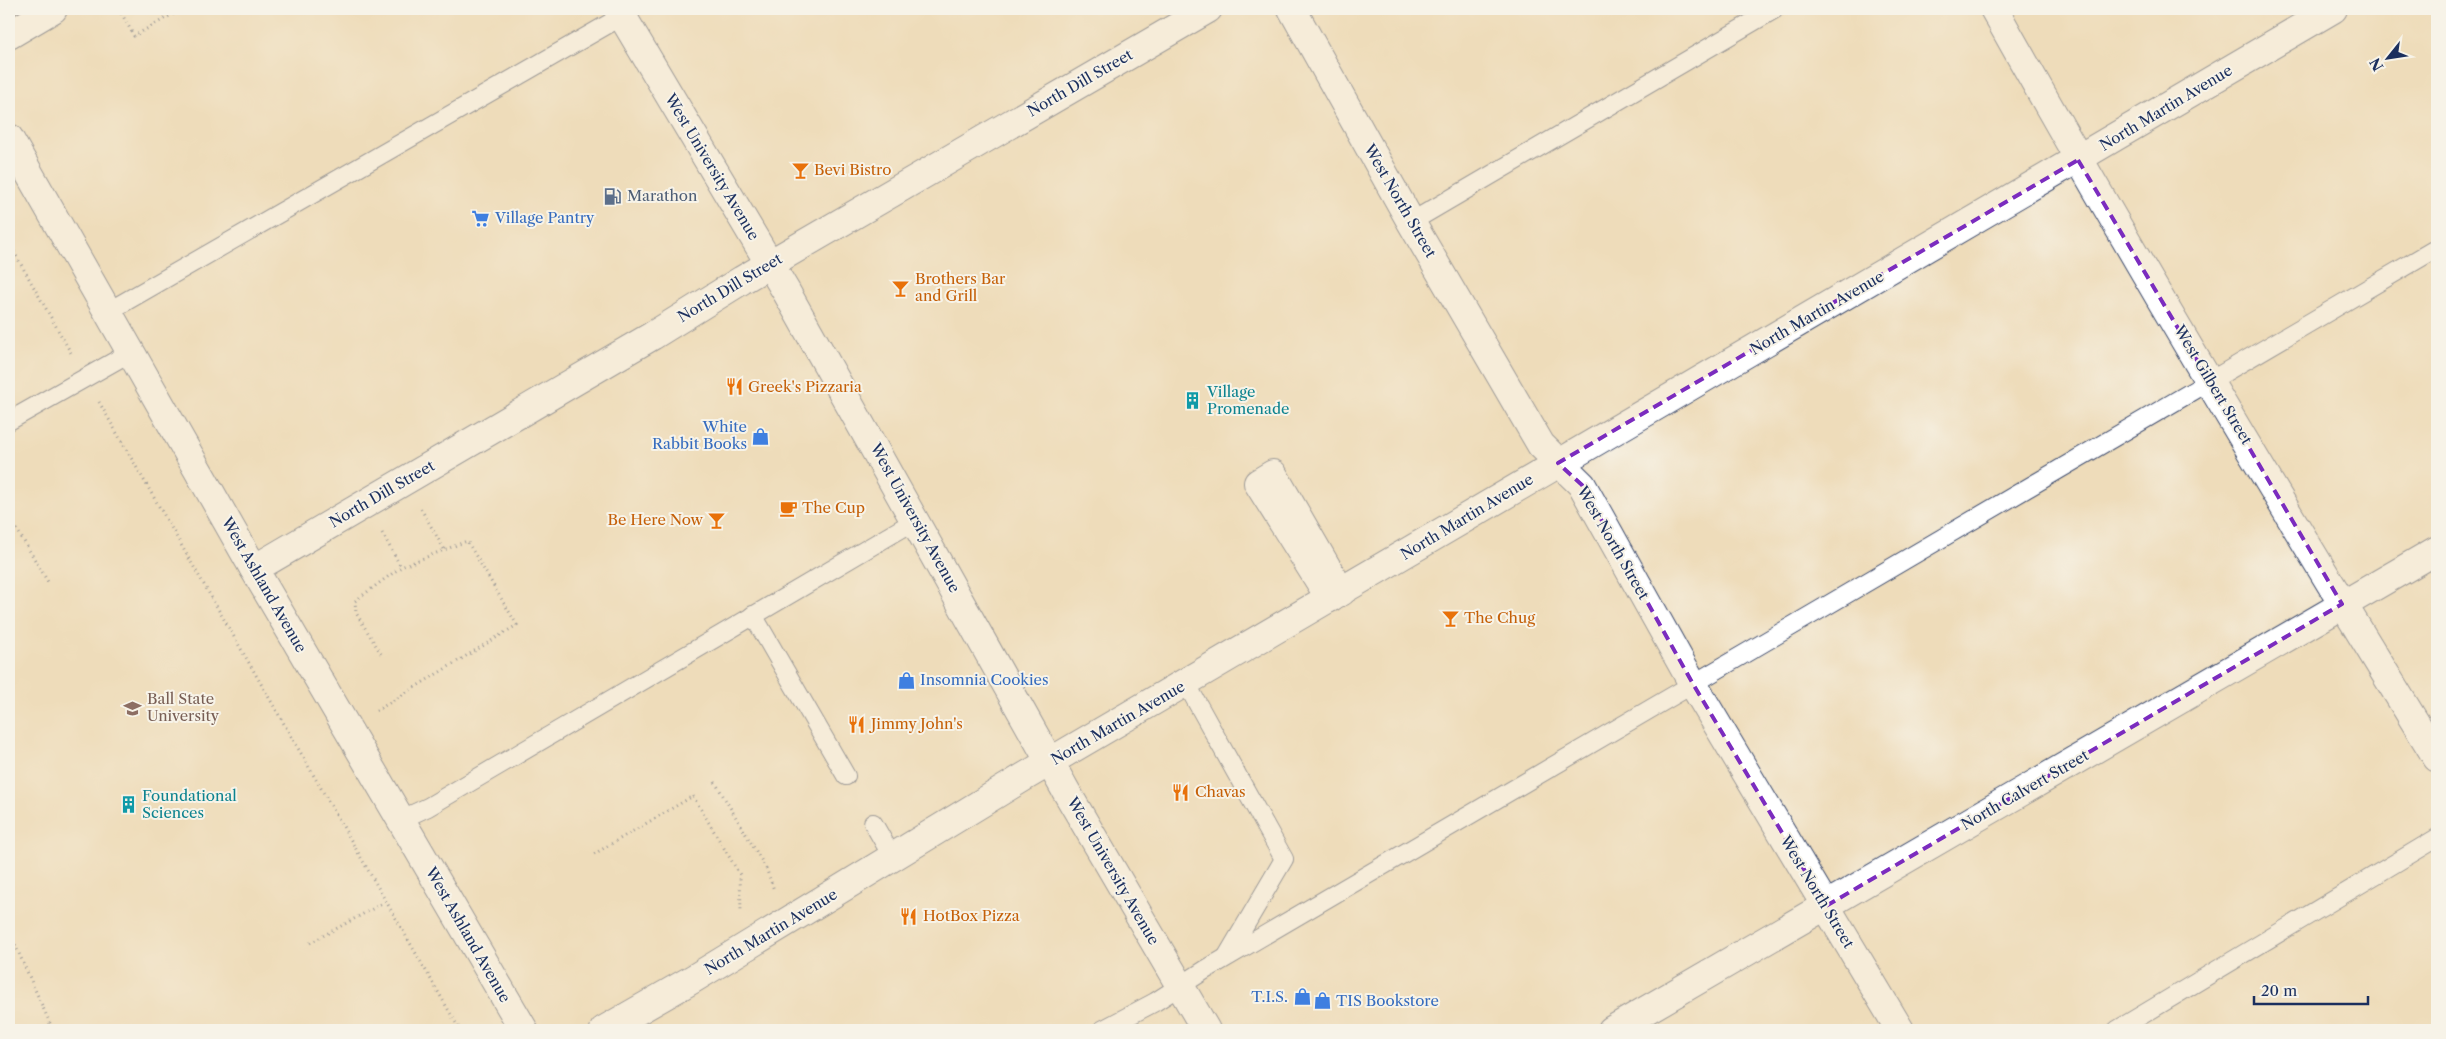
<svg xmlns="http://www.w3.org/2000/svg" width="2446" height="1039" font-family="'Libre Caslon Text',serif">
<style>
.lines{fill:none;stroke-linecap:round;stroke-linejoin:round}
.lane-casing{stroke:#3b496c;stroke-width:20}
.street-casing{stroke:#3b496c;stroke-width:30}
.secondary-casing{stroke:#3b496c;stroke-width:30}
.path{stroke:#3b496c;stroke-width:3;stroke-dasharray:1 4;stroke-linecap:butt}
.lane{stroke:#fff;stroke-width:18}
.street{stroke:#fff;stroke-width:28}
.secondary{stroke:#fff;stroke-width:28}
.marked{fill:none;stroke:#7b2cbf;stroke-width:4;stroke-dasharray:10 6;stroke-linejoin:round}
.labels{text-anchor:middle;stroke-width:4;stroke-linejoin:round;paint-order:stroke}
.street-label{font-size:15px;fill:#1b2f5e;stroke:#f7f3e8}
.food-label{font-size:15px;fill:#c56008;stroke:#f7f3e8;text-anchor:start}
.service-label{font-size:15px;fill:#4e5e75;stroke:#f7f3e8;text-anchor:start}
.shop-label{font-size:15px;fill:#366cbe;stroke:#f7f3e8;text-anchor:start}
.culture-label{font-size:15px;fill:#0d838f;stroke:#f7f3e8;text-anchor:start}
.education-label{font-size:15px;fill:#785e54;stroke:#f7f3e8;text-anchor:start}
</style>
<rect width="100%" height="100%" fill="#f7f3e8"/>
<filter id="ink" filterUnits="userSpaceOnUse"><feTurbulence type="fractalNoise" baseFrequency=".02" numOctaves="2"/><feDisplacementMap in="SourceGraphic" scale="10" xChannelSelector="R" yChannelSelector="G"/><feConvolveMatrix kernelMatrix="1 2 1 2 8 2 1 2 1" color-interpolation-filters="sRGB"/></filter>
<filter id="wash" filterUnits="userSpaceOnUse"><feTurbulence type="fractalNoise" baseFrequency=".0096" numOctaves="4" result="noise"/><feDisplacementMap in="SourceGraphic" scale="20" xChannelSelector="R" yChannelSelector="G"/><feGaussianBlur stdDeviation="1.12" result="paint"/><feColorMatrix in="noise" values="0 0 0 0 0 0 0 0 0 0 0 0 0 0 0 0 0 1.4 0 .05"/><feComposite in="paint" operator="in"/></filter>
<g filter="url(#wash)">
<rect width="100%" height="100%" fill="#eedcba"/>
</g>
<g filter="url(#ink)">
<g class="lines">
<defs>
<g id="lane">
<path d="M1411,222L1775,9"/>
<path d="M109,311L631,11"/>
<path d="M9,421L131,352"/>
<path d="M753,615L846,776"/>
<path d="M1186,683L1284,859L1227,956"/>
<path d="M400,820L428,807L916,520"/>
<path d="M873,823L893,858"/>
<path d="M1102,1030L1155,1002L1205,970L2437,248"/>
<path d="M2117,1030L2437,838"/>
</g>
<g id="street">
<path d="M1292,9L1411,222L1541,445L1582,485L1693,684L1900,1030"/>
<path d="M1994,9C2135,262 2285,511 2437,758"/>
<path d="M9,35L53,9"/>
<path d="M9,138L254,569L524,1030"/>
<path d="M254,569L652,336L742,280L1208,9"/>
<path d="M1330,598L1258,483L1273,474L1341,592"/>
<path d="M604,1030L693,979L1024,777L2333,9"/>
<path d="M1612,1030L2437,550"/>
</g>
<path id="secondary" d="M618,9L787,293L1066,791L1206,1030"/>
</defs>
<use href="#lane" class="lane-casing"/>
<use href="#street" class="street-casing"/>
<use href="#secondary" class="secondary-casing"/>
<g class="path">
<path d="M119,9L134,36L182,9"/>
<path d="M9,243L71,353"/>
<path d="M99,402L460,1030"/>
<path d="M421,509L444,549"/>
<path d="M9,516L48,582"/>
<path d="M382,533L401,567"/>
<path d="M376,711L517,625L467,541L401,567L355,601L356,613L383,657"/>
<path d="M715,782L766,868L774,890"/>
<path d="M594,854L693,796L740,875L741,911"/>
<path d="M9,931L53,1030"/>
<path d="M310,943L385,902"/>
</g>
<use href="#lane" class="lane"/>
<use href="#street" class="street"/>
<use href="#secondary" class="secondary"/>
</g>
</g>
<path d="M0 0H2446V1039H0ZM2078,160L2342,604L1826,906L1693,684L1582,485L1558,463Z" fill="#eedcba" fill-opacity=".55" fill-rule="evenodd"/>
<path class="marked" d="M2078,160L2342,604L1826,906L1693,684L1582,485L1558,463Z"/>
<defs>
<symbol id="bar-bare" viewBox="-9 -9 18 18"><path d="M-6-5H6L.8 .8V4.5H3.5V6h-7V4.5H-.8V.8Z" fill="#e8710a" stroke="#f7f3e8" stroke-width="2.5" paint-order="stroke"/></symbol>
<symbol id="fuel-bare" viewBox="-9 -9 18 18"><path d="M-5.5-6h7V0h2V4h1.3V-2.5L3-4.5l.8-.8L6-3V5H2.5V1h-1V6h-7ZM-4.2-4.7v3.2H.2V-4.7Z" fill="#5c6f8a" stroke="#f7f3e8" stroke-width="2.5" paint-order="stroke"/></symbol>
<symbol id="supermarket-bare" viewBox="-9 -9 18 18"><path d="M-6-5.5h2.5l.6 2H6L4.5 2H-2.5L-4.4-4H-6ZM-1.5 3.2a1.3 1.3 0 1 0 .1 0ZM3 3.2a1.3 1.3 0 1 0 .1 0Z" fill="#3f7fe0" stroke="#f7f3e8" stroke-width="2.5" paint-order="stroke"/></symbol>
<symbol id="restaurant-bare" viewBox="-9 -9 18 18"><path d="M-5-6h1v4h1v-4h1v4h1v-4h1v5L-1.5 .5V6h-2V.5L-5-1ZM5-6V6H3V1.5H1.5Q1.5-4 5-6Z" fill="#e8710a" stroke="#f7f3e8" stroke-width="2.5" paint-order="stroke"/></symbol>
<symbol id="building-bare" viewBox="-9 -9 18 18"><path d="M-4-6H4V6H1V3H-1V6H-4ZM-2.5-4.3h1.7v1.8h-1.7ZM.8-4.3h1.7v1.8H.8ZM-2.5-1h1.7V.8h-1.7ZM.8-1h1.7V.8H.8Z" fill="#0f9aa8" stroke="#f7f3e8" stroke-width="2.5" paint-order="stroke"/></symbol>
<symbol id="shop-bare" viewBox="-9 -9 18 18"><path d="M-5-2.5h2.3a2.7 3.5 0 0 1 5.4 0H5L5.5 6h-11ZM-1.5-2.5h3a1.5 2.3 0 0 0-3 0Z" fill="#3f7fe0" stroke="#f7f3e8" stroke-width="2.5" paint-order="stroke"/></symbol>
<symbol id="cafe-bare" viewBox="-9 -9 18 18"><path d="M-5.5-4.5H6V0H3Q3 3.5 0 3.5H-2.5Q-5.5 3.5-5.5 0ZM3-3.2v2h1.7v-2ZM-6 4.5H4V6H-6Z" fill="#e8710a" stroke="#f7f3e8" stroke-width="2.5" paint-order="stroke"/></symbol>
<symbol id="university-bare" viewBox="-9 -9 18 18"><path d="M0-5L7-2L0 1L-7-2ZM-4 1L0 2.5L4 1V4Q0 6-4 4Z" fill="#8d6e63" stroke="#f7f3e8" stroke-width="2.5" paint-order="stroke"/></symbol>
</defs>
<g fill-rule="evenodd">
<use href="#bar-bare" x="788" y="158" width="25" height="25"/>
<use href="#fuel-bare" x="600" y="184" width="25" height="25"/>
<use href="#supermarket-bare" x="468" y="206" width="25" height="25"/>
<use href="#bar-bare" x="888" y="276" width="25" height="25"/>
<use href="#restaurant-bare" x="722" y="374" width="25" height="25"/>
<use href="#building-bare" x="1180" y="388" width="25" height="25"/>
<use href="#shop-bare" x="748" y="424" width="25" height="25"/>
<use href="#cafe-bare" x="776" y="496" width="25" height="25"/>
<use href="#bar-bare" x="704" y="508" width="25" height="25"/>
<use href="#bar-bare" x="1438" y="606" width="25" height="25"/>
<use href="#shop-bare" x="894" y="668" width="25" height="25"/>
<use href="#university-bare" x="120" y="696" width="25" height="25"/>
<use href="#restaurant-bare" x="844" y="712" width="25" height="25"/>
<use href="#restaurant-bare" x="1168" y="780" width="25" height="25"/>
<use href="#building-bare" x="116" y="792" width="25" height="25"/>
<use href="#restaurant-bare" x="896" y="904" width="25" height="25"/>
<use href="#shop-bare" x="1290" y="984" width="25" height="25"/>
<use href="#shop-bare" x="1310" y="988" width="25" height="25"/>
</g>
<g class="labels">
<g class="street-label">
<text transform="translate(1080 83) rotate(-30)" y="5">North Dill Street</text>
<text transform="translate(2166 108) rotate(-31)" y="5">North Martin Avenue</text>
<text transform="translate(712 167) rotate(59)" y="5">West University Avenue</text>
<text transform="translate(1400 201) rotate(60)" y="5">West North Street</text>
<text transform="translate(730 288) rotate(-31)" y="5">North Dill Street</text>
<text transform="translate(1817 313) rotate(-30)" y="5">North Martin Avenue</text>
<text transform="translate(2213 385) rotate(59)" y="5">West Gilbert Street</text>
<text transform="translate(382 494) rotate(-30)" y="5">North Dill Street</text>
<text transform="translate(1467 517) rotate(-31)" y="5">North Martin Avenue</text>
<text transform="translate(915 518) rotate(61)" y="5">West University Avenue</text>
<text transform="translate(1613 543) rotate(60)" y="5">West North Street</text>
<text transform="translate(264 585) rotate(60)" y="5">West Ashland Avenue</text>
<text transform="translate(1118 723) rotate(-30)" y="5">North Martin Avenue</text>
<text transform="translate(2025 790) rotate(-30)" y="5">North Calvert Street</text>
<text transform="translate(1113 871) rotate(60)" y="5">West University Avenue</text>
<text transform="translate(1817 892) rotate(59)" y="5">West North Street</text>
<text transform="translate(771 932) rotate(-31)" y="5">North Martin Avenue</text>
<text transform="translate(468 935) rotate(60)" y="5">West Ashland Avenue</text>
</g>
<g class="food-label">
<text x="814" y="175">Bevi Bistro</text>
<text x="915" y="284">Brothers Bar<tspan x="915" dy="17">and Grill</tspan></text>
<text x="748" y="392">Greek's Pizzaria</text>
<text x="802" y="513">The Cup</text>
<text x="703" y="525" text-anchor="end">Be Here Now</text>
<text x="1464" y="623">The Chug</text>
<text x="871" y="729">Jimmy John's</text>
<text x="1195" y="797">Chavas</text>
<text x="923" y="921">HotBox Pizza</text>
</g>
<g class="service-label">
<text x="627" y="201">Marathon</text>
</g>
<g class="shop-label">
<text x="495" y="223">Village Pantry</text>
<text x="747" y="432" text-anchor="end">White<tspan x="747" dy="17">Rabbit Books</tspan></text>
<text x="920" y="685">Insomnia Cookies</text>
<text x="1288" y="1002" text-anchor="end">T.I.S.</text>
<text x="1336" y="1006">TIS Bookstore</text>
</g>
<g class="culture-label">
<text x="1207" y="397">Village<tspan x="1207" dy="17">Promenade</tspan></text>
<text x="142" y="801">Foundational<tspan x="142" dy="17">Sciences</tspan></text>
</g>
<g class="education-label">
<text x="147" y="704">Ball State<tspan x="147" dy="17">University</tspan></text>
</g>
</g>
<rect width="2446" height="1039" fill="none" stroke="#f7f3e8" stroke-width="30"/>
<g transform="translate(2388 58) rotate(240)" stroke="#f7f3e8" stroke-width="4" paint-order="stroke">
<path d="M0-4L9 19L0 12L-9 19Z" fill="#1b2f5e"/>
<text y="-8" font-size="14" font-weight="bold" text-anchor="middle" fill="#1b2f5e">N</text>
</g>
<path d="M2254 996v8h114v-8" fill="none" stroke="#1b2f5e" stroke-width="2.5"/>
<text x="2261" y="996" font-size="15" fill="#1b2f5e" stroke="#f7f3e8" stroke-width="4" paint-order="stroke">20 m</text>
</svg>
